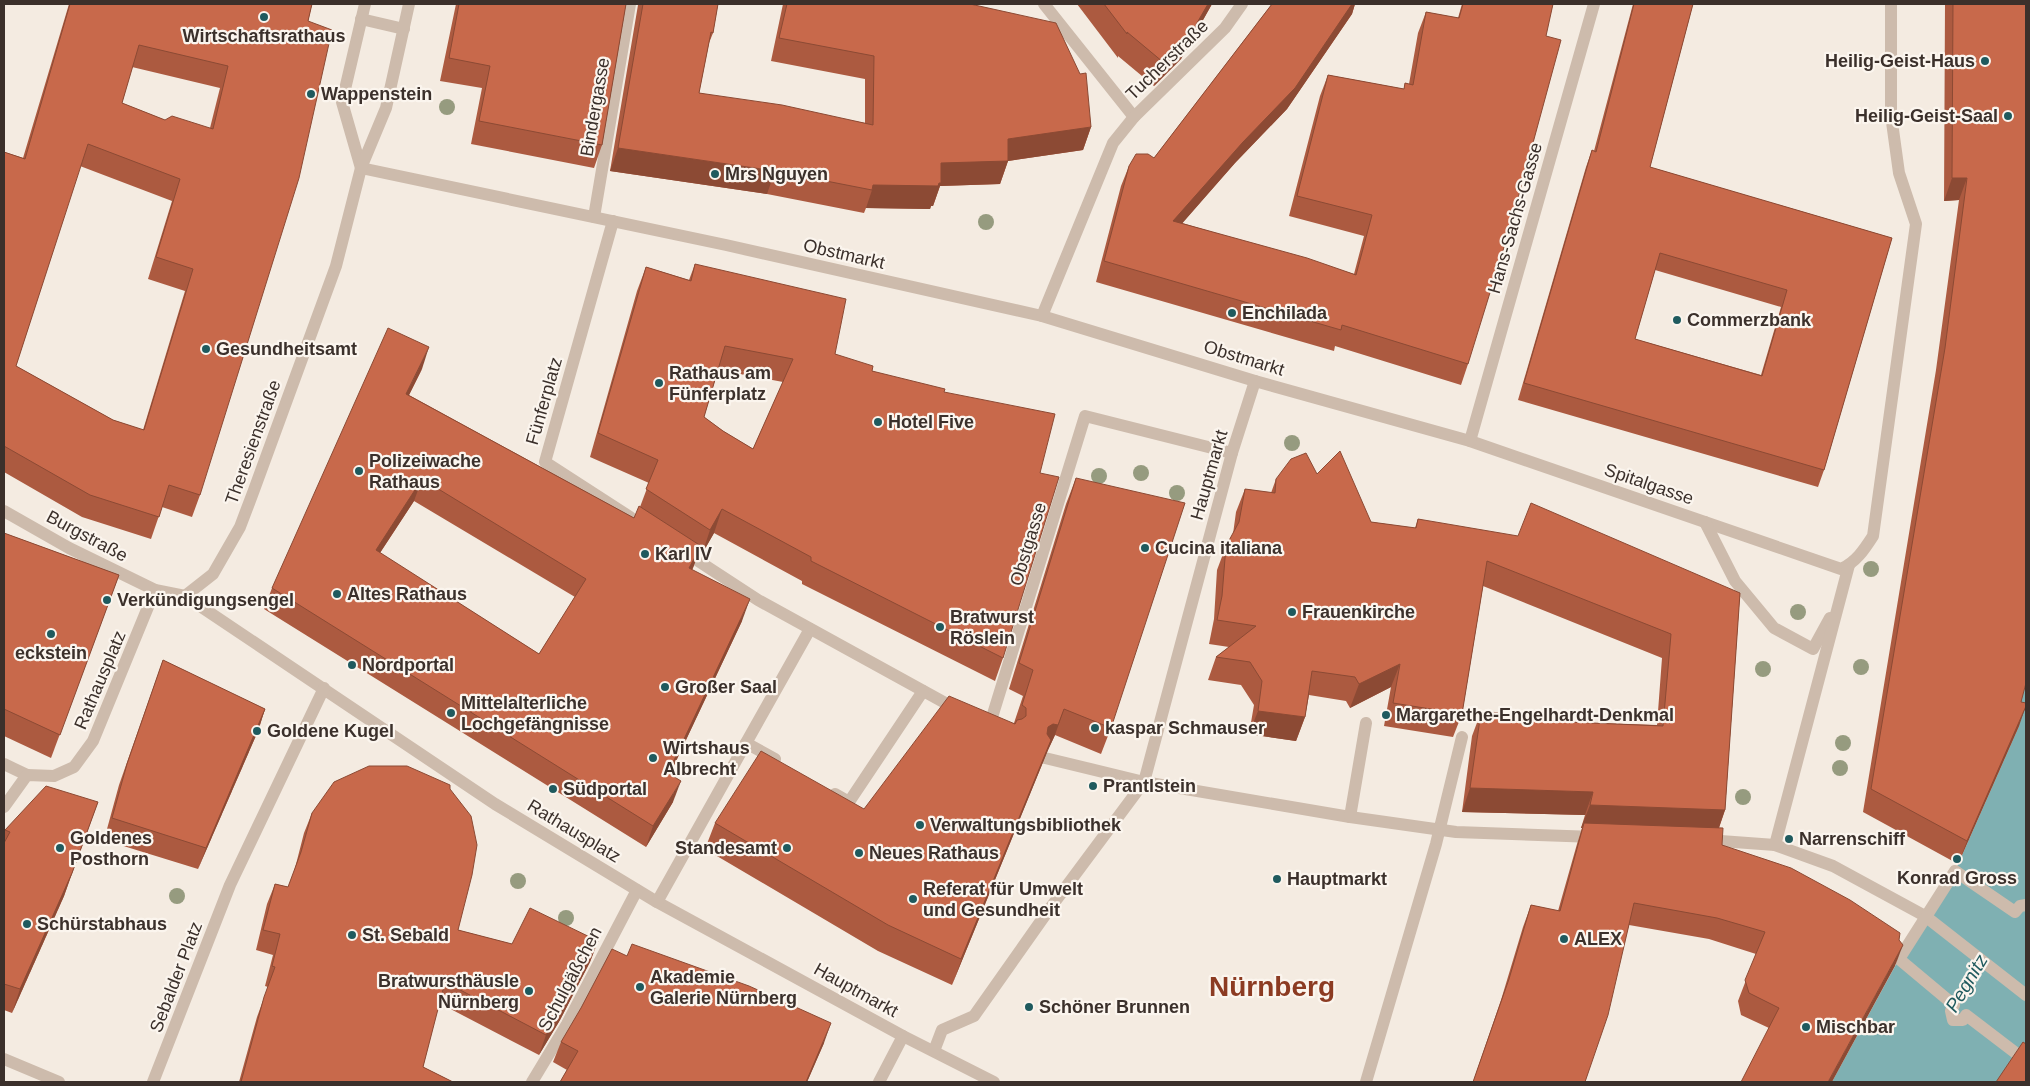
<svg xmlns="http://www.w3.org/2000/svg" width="2030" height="1086" font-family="Helvetica,sans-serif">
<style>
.water{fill:#7fb0b2}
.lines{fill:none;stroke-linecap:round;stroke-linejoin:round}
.minor{stroke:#cdbbac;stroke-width:12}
.tree{fill:#969b7f}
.wall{fill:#ac5a40;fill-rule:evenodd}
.shaded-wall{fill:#8c4a34}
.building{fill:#c8694b;stroke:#8c4a34;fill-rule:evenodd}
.poi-dot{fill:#1f5a5e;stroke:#fbf5ee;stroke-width:2}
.labels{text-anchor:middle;stroke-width:4.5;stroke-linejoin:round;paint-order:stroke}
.poi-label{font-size:18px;font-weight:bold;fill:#3b302b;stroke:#fbf5ee;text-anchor:start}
.street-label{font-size:18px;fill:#3b302b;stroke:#fbf5ee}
.water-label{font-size:19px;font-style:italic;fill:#1f5a5e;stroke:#fbf5ee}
.town-label{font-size:28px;font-weight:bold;fill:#8c3b22;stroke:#fbf5ee}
</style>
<rect width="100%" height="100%" fill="#f4ebe1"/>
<path class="water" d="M2026,682V1050L2004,1082H1832L1899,959L1955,871L2019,726L2012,724Z"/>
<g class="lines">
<g class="minor">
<path d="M1044,4L1134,117"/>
<path d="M361,19L404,29"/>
<path d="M361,168L726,245L1042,316L1255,381L1470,441L1841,569C1856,562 1864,550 1873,536L1916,224L1899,173L1891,115V4"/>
<path d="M361,168L342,102L365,4"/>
<path d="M594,217L630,4"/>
<path d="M613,221L545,462L630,517"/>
<path d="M1042,316L1113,143L1134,117L1225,28L1242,4"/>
<path d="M1470,441L1594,4"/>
<path d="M4,511L69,548L155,590L185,596L495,804L657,902L903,1036L994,1082"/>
<path d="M1705,522L1735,581L1774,628L1813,649L1830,618"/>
<path d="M683,551L758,600L958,710"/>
<path d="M185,596L213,574L240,527L254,490L336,266L361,168L386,108L409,4"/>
<path d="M989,727L1085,416L1232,453"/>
<path d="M746,743L810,629"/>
<path d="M1045,758L1144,782L1350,817L1456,832L1595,837"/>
<path d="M4,764L27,775"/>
<path d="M835,794L849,802L923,691"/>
<path d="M4,807L27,775L54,776L74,767L93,741L155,590"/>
<path d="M1350,817L1366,723"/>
<path d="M1707,840L1775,845L1833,866L1925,916L2026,995"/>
<path d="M1775,845L1849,565"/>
<path d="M657,902L746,743L775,759"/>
<path d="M2026,905L2020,906L2015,912L1955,871L1899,959L1954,1005L1951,1011L1953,1020H1963L1966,1015L2021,1057L2019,1060L2026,1065"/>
<path d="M934,1051L942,1030L974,1016L1048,911L1144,782L1232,453L1255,381"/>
<path d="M4,1059L59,1082"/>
<path d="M153,1082L230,885L324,688"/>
<path d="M532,1082L567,1024L637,890"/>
<path d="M879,1082L903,1036"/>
<path d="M1366,1082L1436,844L1462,737"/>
</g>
</g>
<g class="tree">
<circle cx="447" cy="107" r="8"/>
<circle cx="986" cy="222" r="8"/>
<circle cx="1292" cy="443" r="8"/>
<circle cx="1141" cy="473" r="8"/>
<circle cx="1099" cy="476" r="8"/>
<circle cx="1177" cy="493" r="8"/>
<circle cx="1871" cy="569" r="8"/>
<circle cx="1798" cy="612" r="8"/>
<circle cx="1861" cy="667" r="8"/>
<circle cx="1763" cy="669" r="8"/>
<circle cx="1843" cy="743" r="8"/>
<circle cx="1840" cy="768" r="8"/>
<circle cx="1743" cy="797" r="8"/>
<circle cx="518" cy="881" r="8"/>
<circle cx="177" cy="896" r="8"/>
<circle cx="566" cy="918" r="8"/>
</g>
<g class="wall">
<path d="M69,4H312L200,495L192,517L162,507L151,539L82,517L4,472V152L23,158ZM132,67L220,88L210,128L165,120L122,103ZM80,166L172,201L148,279L185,291L143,430L113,420L16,366Z"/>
<path d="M456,4H626L602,145L594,168L471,144L482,88L440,81Z"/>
<path d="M637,4H718L713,33L709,43L699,93L865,123V79L771,61L783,4H970L1091,127L1083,150L1008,161L1000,184L940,186L933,206H931L930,209L866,208L864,213L767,194L610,171L638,5Z"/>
<path d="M1077,4H1212L1181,59L1154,86L1118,56V58Z"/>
<path d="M1272,4H1355L1352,14L1287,109L1235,163L1182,223L1354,274L1364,236L1289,216L1320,96L1328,75L1404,89L1405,83L1409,84L1418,33L1426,12L1458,18L1462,4H1553L1468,364L1461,385L1335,346L1334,351L1096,282L1121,186L1129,166L1154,158Z"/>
<path d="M1633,4H1693L1650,167L1892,238L1824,470L1818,487L1518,400L1586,167L1592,150L1594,151ZM1655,270L1781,307L1761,375L1635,339Z"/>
<path d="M1945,4H2026L2021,702L2019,726L1958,864L1863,812L1936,370L1959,200L1944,201Z"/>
<path d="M695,264L835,354L872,371L944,392L1040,473L1003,658L995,681L802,584V581L714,533L702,554L699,552L692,570L742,621L670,774L673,802L646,847L264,609L272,588L422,369L409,395L634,518L640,507L649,483L590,457L637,291L646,267L689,280ZM718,370L783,382L753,449L723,431L704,417ZM414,501L575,597L539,654L380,553Z"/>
<path d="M1317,474L1371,522L1415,528L1418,519L1740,593L1725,810L1719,828L1722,845L1895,966L1769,1028L1741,1015L1738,1001L1756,954L1709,939L1629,925L1585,1082H1473L1501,1000L1523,927L1531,905L1558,911L1577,844L1582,828H1581L1585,815L1462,812L1472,736L1481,712L1568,722L1657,725L1662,658L1483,586L1462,714L1453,737L1384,726L1391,687L1350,708L1346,701L1309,695L1305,717L1296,741L1249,734L1254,705L1241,685L1208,680L1216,657L1229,647L1209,644L1214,619L1217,570L1226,546L1233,534L1236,512L1245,489L1271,493L1276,479Z"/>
<path d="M1076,478L1111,728L1101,754L1055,735L1048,750L952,985L878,951L705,849L715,823L864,809L1014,723L1023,696L1009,689L1066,504Z"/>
<path d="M4,533L119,575L51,758L4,736Z"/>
<path d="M163,660L265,709L258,731L198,869L104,840L119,785Z"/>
<path d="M98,802L64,896L12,1013L4,1010V834L5,830Z"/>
<path d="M312,813L458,930L512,944L598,941L590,962L560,1020L539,1055L439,1003L423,1067L453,1082H239L257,1017L268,987L265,986L273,955L256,950L267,904L275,884L288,887L294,872L304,833Z"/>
<path d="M627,956L824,1043L807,1082H560L567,1070L553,1062L561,1042Z"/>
</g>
<g class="shaded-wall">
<path d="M1208,4H1212L1181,59L1154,86L1163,62Z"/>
<path d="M1352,4H1355L1352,14L1287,109L1235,163L1166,242L1173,221Z"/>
<path d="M1091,127L1083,150L1008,161L1000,184L940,186L933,206H931L930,209L866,208L872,190L873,185L941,163L1008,139Z"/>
<path d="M618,148L775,171L767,194L610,171Z"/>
<path d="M1952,178H1967L1959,200L1944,201Z"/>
<path d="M429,347L422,369L399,415L406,394Z"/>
<path d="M422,479L414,501L368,571L376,550Z"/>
<path d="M722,509L714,533L702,554L710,530Z"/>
<path d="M701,546L693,568L681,589L689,568Z"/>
<path d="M750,599L742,621L660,795L668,773Z"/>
<path d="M1400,664L1391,687L1350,708L1359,684Z"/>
<path d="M2026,706L2019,726L1958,864L1967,841Z"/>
<path d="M265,709L258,731L198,869L206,848Z"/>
<path d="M1064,709L1055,735L1048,750L952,985L1048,727Z"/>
<path d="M1258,711L1305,717L1296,741L1249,734Z"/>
<path d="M681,781L673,802L646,847L653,826Z"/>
<path d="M1470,788L1593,792L1585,815L1462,812Z"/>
<path d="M1590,805L1725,810L1717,833L1584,823L1582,828H1581Z"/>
<path d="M72,873L64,896L12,1013L20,989Z"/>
<path d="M598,941L590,962L560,1020L539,1055L546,1035Z"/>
<path d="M1903,945L1895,966L1832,1082H1828Z"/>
<path d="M831,1023L824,1043L807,1082H806Z"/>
</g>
<g class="building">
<path d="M70,4H312L308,21L332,30L299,178L200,495L169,485L159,517L90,495L4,446V152L25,159ZM139,45L228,66L213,129L172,116L165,120L122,103ZM88,144L180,179L156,257L193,269L144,430L113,420L16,366Z"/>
<path d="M459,4H626L602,145L479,121L490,66L449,58Z"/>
<path d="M643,4H718L713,33L711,32L699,93L782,105L873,125L874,56L779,38L787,4H970L1056,23L1080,74L1086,73L1091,127L1008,139V161L941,163V183H939L938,186L873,185L872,190L775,171L618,148Z"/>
<path d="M1104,4H1208L1190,35L1163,62L1127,32V34Z"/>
<path d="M1272,4H1352L1295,88L1243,142L1173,221L1307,258L1356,275L1372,215L1297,196L1328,75L1404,89L1405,83L1413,85L1426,12L1459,18L1463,4H1553L1546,36L1561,40L1509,231L1468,364L1342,325L1341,330L1104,261L1129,166L1136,154H1148L1154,158Z"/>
<path d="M1634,4H1693L1650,167L1892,238L1824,470L1524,383L1592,150L1596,152ZM1660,253L1787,290L1762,376L1635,339Z"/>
<path d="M1953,4H2026V683L2021,702L2026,703V706L1967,841L1871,789L1945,348L1967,178H1952Z"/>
<path d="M695,264L846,299L835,354L873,366L872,371L945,389L944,392L1055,414L1040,473L1059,477L1003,658L811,561V557L722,509L710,530L646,489L658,460L598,433L646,267L691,281ZM725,346L793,359L753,449L723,431L704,417Z"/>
<path d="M388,328L429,347L406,394L634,518L639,506L701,546L689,568L750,599L668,773L681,781L653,826L272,588ZM422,479L586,579L539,654L376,550Z"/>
<path d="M1340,451L1371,522L1416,528L1418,519L1518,536L1531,503L1740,593L1725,810L1590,805L1593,792L1470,788L1481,712L1568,715V722L1663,726L1671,634L1487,561L1462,714L1393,703L1400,664L1359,684L1355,677L1312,671L1305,717L1258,711L1262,681L1250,662L1216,657L1256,626L1217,620L1222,596L1226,546L1239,522L1245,489L1275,493L1276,479L1291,459L1306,453L1317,474Z"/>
<path d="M1076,478L1185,503L1111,728L1064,709L1058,725L1053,724L1048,727L1047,734L1051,740L961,959L888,925L715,823L761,751L864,809L949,696L1015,724L1017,720L1022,719L1026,716V708L1022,705L1033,670L1019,663Z"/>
<path d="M4,533L119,575L60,735L4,709Z"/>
<path d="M163,660L265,709L206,848L112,818L127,764Z"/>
<path d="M369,766H407L450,785V789L471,816L477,845L472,875L458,930L512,944L530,908L598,941L567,1000L546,1035L445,982L423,1067L453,1082H241L264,997L275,967L272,966L280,934L263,930L275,884L288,887L301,852L312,813L334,782Z"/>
<path d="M46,786L98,802L72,873L20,989L4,984V843L10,832L5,830Z"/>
<path d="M1584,823L1723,828L1722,845L1791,868L1850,900L1900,933L1899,940L1903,945L1828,1082H1741L1779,1008L1749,993L1745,980L1765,932L1717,918L1634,903L1608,1015L1585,1082H1473L1509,979L1531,905L1560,911Z"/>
<path d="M632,944L749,986L831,1023L806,1082H560L578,1051L561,1042L581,1008L612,949L627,956Z"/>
<path d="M2023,1042L2026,1044V1082H1996Z"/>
</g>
<g class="poi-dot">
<circle cx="264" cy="17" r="5"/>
<circle cx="1985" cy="61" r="5"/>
<circle cx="311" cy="94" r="5"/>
<circle cx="2008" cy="116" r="5"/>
<circle cx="715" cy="174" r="5"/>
<circle cx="1232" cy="313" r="5"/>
<circle cx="1677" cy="320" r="5"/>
<circle cx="206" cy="349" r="5"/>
<circle cx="659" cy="383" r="5"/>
<circle cx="878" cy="422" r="5"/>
<circle cx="359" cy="471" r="5"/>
<circle cx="1145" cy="548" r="5"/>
<circle cx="645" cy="554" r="5"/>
<circle cx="337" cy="594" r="5"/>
<circle cx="107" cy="600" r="5"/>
<circle cx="1292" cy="612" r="5"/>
<circle cx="940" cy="627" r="5"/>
<circle cx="51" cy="634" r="5"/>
<circle cx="352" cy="665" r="5"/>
<circle cx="665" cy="687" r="5"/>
<circle cx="451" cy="713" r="5"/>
<circle cx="1386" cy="715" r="5"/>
<circle cx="1095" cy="728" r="5"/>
<circle cx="257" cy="731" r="5"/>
<circle cx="653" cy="758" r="5"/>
<circle cx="1093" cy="786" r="5"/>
<circle cx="553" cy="789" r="5"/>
<circle cx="920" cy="825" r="5"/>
<circle cx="1789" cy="839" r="5"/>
<circle cx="60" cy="848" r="5"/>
<circle cx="787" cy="848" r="5"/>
<circle cx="859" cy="853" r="5"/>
<circle cx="1957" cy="859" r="5"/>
<circle cx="1277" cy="879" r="5"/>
<circle cx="913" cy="899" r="5"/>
<circle cx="27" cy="924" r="5"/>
<circle cx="352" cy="935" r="5"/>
<circle cx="1564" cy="939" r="5"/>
<circle cx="640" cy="987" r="5"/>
<circle cx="529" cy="991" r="5"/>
<circle cx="1029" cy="1007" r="5"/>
<circle cx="1806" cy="1027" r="5"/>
</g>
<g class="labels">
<g class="poi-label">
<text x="264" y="42" text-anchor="middle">Wirtschaftsrathaus</text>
<text x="1975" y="67" text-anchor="end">Heilig-Geist-Haus</text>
<text x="321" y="100">Wappenstein</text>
<text x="1998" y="122" text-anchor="end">Heilig-Geist-Saal</text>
<text x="725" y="180">Mrs Nguyen</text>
<text x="1242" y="319">Enchilada</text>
<text x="1687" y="326">Commerzbank</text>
<text x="216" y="355">Gesundheitsamt</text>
<text x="669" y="379">Rathaus am<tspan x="669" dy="21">Fünferplatz</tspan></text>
<text x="888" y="428">Hotel Five</text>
<text x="369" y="467">Polizeiwache<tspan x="369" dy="21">Rathaus</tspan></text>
<text x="1155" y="554">Cucina italiana</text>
<text x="655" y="560">Karl IV</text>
<text x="347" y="600">Altes Rathaus</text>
<text x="117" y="606">Verkündigungsengel</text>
<text x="1302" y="618">Frauenkirche</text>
<text x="950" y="623">Bratwurst<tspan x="950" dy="21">Röslein</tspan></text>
<text x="51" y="659" text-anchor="middle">eckstein</text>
<text x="362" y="671">Nordportal</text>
<text x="675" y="693">Großer Saal</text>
<text x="461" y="709">Mittelalterliche<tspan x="461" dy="21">Lochgefängnisse</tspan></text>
<text x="1396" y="721">Margarethe-Engelhardt-Denkmal</text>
<text x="1105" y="734">kaspar Schmauser</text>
<text x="267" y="737">Goldene Kugel</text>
<text x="663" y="754">Wirtshaus<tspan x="663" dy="21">Albrecht</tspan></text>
<text x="1103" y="792">Prantlstein</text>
<text x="563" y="795">Südportal</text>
<text x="930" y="831">Verwaltungsbibliothek</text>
<text x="70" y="844">Goldenes<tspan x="70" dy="21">Posthorn</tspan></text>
<text x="1799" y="845">Narrenschiff</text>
<text x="777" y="854" text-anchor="end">Standesamt</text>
<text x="869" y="859">Neues Rathaus</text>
<text x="1957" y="884" text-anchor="middle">Konrad Gross</text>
<text x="1287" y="885">Hauptmarkt</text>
<text x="923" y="895">Referat für Umwelt<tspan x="923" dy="21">und Gesundheit</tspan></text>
<text x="37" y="930">Schürstabhaus</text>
<text x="362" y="941">St. Sebald</text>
<text x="1574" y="945">ALEX</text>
<text x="650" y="983">Akademie<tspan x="650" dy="21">Galerie Nürnberg</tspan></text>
<text x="519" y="987" text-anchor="end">Bratwursthäusle<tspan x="519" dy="21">Nürnberg</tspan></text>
<text x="1039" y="1013">Schöner Brunnen</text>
<text x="1816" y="1033">Mischbar</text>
</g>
<g class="street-label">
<text transform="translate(1167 60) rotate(-44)" y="6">Tucherstraße</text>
<text transform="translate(595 107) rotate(-80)" y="6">Bindergasse</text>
<text transform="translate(1515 218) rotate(-74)" y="6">Hans-Sachs-Gasse</text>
<text transform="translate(844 254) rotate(13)" y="6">Obstmarkt</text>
<text transform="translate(1244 358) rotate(17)" y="6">Obstmarkt</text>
<text transform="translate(544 401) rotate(-74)" y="6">Fünferplatz</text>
<text transform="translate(253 442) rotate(-70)" y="6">Theresienstraße</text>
<text transform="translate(1209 475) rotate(-74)" y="6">Hauptmarkt</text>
<text transform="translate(1649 484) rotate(19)" y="6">Spitalgasse</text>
<text transform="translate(87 536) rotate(28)" y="6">Burgstraße</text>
<text transform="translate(1028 544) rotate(-73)" y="6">Obstgasse</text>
<text transform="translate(100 680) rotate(-67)" y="6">Rathausplatz</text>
<text transform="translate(574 831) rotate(31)" y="6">Rathausplatz</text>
<text transform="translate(176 977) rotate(-69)" y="6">Sebalder Platz</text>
<text transform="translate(570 979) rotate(-62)" y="6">Schulgäßchen</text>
<text transform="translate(856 990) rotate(29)" y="6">Hauptmarkt</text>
</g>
<g class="water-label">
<text transform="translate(1966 983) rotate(-59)" y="7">Pegnitz</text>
</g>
<g class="town-label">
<text x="1272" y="996">Nürnberg</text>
</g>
</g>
<rect width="2030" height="1086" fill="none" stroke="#3b302b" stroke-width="10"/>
</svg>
